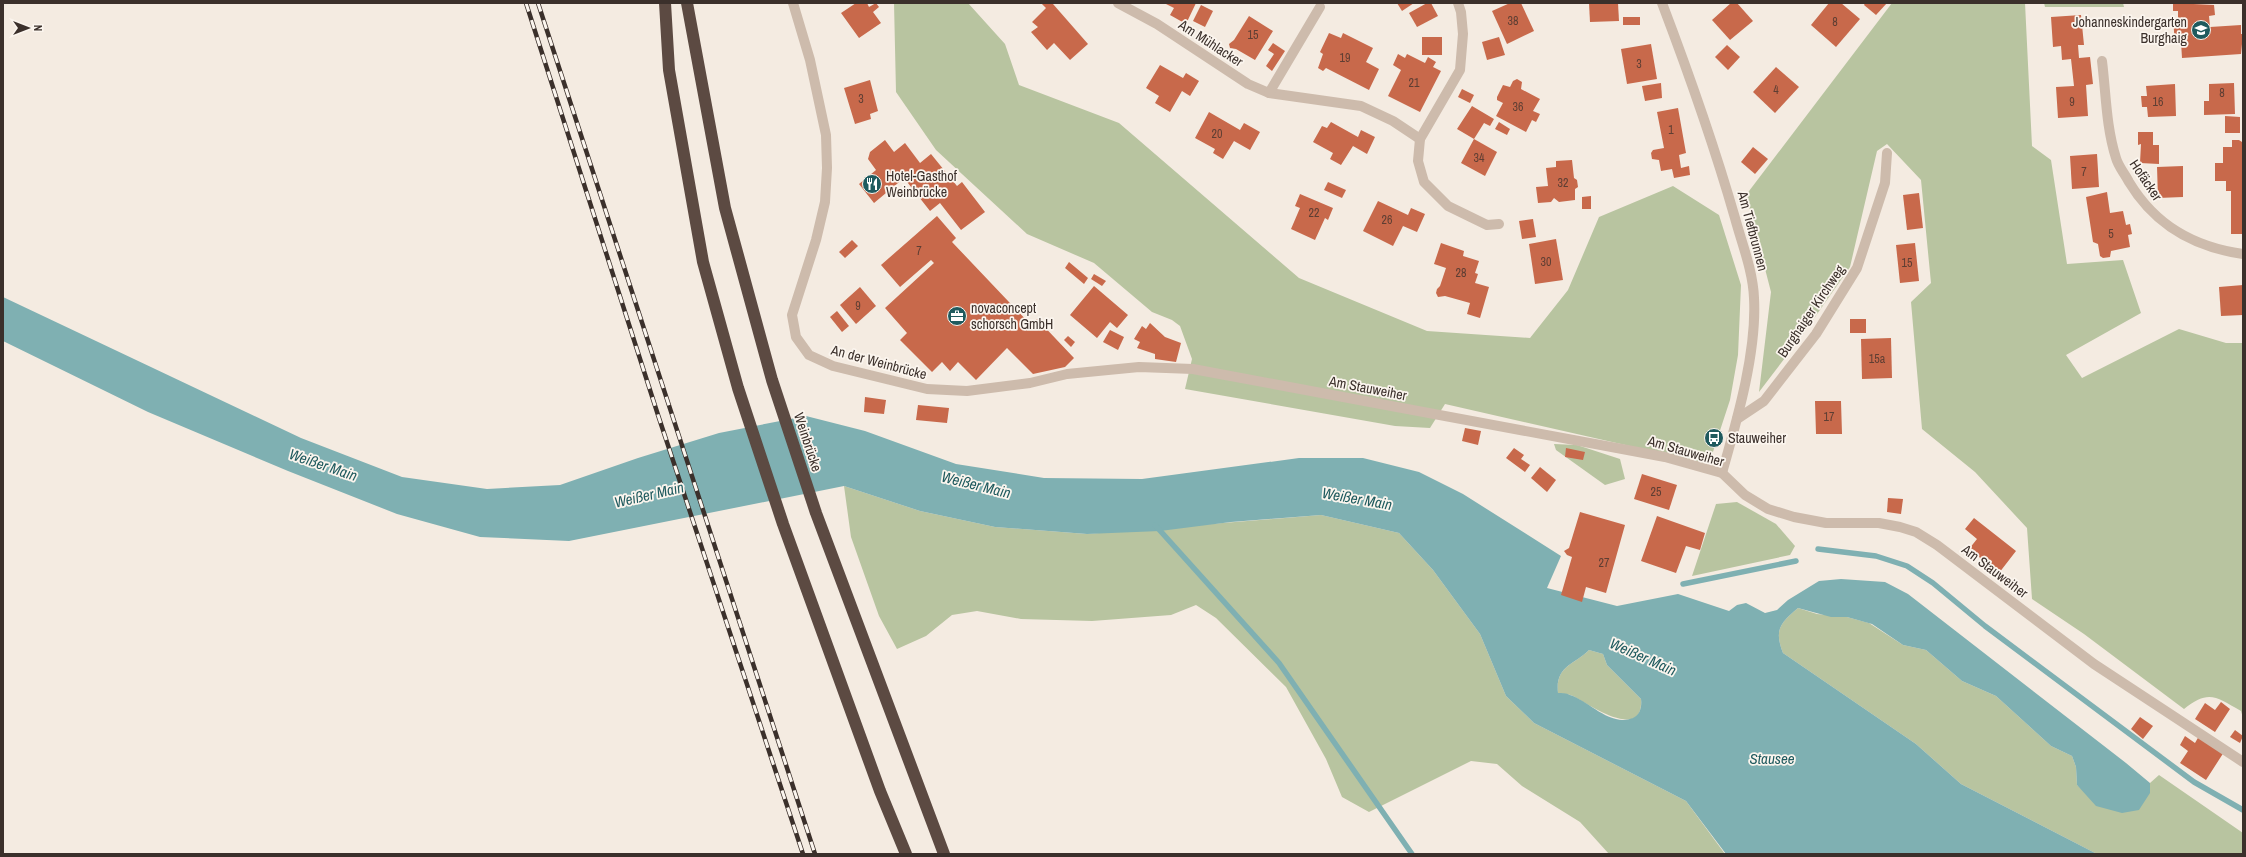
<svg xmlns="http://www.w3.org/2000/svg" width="2246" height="857" font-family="'Archivo Narrow',sans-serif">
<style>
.green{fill:#b8c4a0}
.water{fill:#7fb0b2;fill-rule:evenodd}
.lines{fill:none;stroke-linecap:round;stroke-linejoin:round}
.stream{stroke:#7fb0b2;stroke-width:5.5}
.building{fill:#c8694b}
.minor{stroke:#cdbbac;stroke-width:10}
.highway{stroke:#5c4a42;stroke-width:12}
.rail-casing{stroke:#3b302b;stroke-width:4.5}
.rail{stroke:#fbf5ee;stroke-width:3;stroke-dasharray:9;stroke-linecap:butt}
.labels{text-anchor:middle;stroke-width:3.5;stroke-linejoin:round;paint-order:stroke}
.number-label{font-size:12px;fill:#5e3e33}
.poi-label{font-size:14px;fill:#3b302b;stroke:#fbf5ee;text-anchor:start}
.street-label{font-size:14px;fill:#3b302b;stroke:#fbf5ee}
.water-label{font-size:15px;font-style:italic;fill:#1f5a5e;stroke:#fbf5ee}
</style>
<rect width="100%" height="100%" fill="#f4ebe1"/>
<g class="green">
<path d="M894,3H968L1005,44L1019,85L1119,123L1299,278L1427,331L1530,338L1568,290L1599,217L1673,186L1719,215L1741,285L1738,355L1730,400L1709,464L1445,404L1430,428L1395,426L1185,389L1192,359L1180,326L1172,320L1152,312L1094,263L1027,234L936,150L896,92Z"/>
<path d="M1892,3H2025L2032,146L2051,160L2067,264L2123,260L2141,313L2066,355L2082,378L2179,329L2226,343H2243V718L2241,711C2216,697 2209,689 2184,709L2084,634L2032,599L2027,528L1975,472L1922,429L1911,302L1931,283L1921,180L1887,144L1877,151L1850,267L1801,337L1759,392L1771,292L1746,195Z"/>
<path d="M2044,3H2123L2124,7H2045Z"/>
<path d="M1554,444L1577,445L1620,459L1625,479L1605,485L1556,450Z"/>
<path d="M844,486L920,511L995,527L1087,534L1321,515L1399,533L1433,570L1480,634L1506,696L1534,723L1686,801L1725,854H1609L1580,822L1522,786L1497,764L1471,761L1369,812L1342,797L1326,759L1286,687L1216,618L1196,605L1171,615L1092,621L1021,619L977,611L952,615L926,636L897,649L879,616L851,537Z"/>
<path d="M1737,502L1776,524L1795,546L1790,555L1692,576L1716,504Z"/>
<path d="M1798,608L1817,614L1847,617L1869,623L1903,645L1926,650L1962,681L1996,696L2051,746L2072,756L2076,767L2077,785L2087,794L2150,793V783L2159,775L2243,833V854L2095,853L1961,784L1916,744L1783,653C1774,630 1780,623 1798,608Z"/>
<path d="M1589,650L1603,654L1607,665L1641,699C1644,743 1588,704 1573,696C1569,694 1563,694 1558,693C1555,666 1574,665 1589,650Z"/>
</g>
<path class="water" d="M3,297L301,438L402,477L487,489L560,485L638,458L719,433L806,416L865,431L956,464L1044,478L1142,479L1299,458H1363L1419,472L1463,494L1561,556L1547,588L1617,606L1678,594L1729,611L1737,605L1746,603L1765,613L1777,610L1788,600L1819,581L1841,579L1885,582L1908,594L2126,763L2150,783V793L2139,810L2122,813L2096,806L2077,785L2076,767L2072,756L2051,746L1996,696L1962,681L1926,650L1903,645L1872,624L1847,617H1831L1798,608C1780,623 1774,630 1783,653L1916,744L1961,784L2097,854H1726L1686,801L1534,723L1506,696L1480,634L1433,570L1399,533L1321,515L1231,522L1160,531L1087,534L995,527L920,511L844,486L569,541L480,537L397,514L288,471L148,412L3,341ZM1589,650L1603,654L1607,665L1641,699C1642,707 1640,715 1633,718C1610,727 1589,701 1570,695C1566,693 1562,693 1558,693C1555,666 1574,665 1589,650Z"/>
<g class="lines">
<g class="stream">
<path d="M1155,525L1279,663L1412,854"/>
<path d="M1818,549L1876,556L1907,566L1933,583L1985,626L2194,782L2243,810"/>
<path d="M1683,584L1796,561"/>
</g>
</g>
<g class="building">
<path d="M856,3H867L869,7L876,3L879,7L873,12L881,23L859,38L841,13Z"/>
<path d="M1041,3H1054L1053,4L1088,44L1070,60L1054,43L1047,50L1031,32L1038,27L1032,22L1046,8Z"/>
<path d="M1164,3H1196L1186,24L1170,15L1174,8Z"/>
<path d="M1397,3H1414L1402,11Z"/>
<path d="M1427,3H1431L1438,16L1417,27L1409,13Z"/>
<path d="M1510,3H1521L1534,31L1507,44L1492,11Z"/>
<path d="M1589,3H1618L1619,21L1590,22Z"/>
<path d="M1731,3H1737L1753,21L1730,40L1712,20Z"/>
<path d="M1829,3H1841L1860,19L1836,47L1811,25Z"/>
<path d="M1865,3H1887L1876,15L1864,5Z"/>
<path d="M2173,3L2214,5L2215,15L2209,16L2210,27L2241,25V34H2243L2241,54L2182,58L2181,42L2175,43L2173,19L2178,18V11H2173Z"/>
<path d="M1201,5L1213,11L1205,27L1193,21Z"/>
<path d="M2081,15L2084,45H2078L2079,58L2090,57L2093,84L2086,85L2088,116L2058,118L2056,87L2074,86L2071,59L2062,60L2061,46L2053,47L2051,17Z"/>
<path d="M1249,16L1273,31L1255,60L1236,49L1230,48L1229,44L1234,40Z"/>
<rect x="1623" y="17" width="17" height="8"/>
<path d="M1329,33L1341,38L1343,33L1373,48L1366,62L1379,69L1369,90L1326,68L1323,71L1318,68L1323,54L1320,52Z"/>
<rect x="1422" y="37" width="20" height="18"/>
<path d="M1499,37L1505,55L1487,60L1482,42Z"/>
<path d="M1273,43L1285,51L1272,71L1266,66L1274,54L1268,50Z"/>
<path d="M1651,44L1657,79L1627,84L1621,49Z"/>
<path d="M1727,45L1740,57L1728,70L1715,57Z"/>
<path d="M1398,54L1405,58L1407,54L1425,63L1428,57L1436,62L1433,67L1441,71L1420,112L1388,96L1401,70L1393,65Z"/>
<path d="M1160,65L1183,78L1186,73L1199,81L1190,96L1182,91L1170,112L1155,103L1159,96L1146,88Z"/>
<path d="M1776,67L1799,87L1775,113L1753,92Z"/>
<path d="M1517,79L1522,82L1521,89L1540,99L1533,111L1540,114L1536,122L1532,120L1526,132L1496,116L1503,103L1497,100V97L1503,85L1510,87L1513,81Z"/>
<path d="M870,80L878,111L870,114L871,119L855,124L844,88Z"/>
<path d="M1661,83L1662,98L1645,101L1642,86Z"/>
<path d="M2234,83L2235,114L2204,115V101H2209V84Z"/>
<path d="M2175,84L2176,116L2148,117L2147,107H2142L2141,96H2147L2146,86Z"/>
<path d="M1462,89L1474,95L1470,103L1458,97Z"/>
<path d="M1472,106L1494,119L1490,126L1484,123L1474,139L1457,129Z"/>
<path d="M1678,108L1686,153L1679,155L1681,168L1689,166L1690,175L1674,178L1672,169L1661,171L1659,160L1652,159L1651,153L1653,150L1664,148L1657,112Z"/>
<path d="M1209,112L1240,130L1244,123L1260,132L1250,150L1234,141L1223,159L1213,153L1215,149L1195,138Z"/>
<path d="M2225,116L2240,117V133H2225Z"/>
<path d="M1331,122L1358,137L1361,130L1375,137L1367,154L1353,146L1341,165L1330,159L1333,153L1313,142L1322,126L1327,128Z"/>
<path d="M1499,122L1510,129L1507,135L1495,129Z"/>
<path d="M2138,132H2153V145H2159V164L2140,163L2141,144L2138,145Z"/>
<path d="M1474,139L1497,152L1485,176L1461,163Z"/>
<path d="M885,140L894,152L905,143L920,163L931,154L957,186L962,182L985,212L961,230L940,203L930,211L904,178L874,203L859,184L876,170L868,159L870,152Z"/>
<path d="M2232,140H2239L2242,142L2243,234H2231V191H2226V181H2215V163H2223V147H2232Z"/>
<path d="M1753,147L1768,159L1755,174L1741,162Z"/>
<path d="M2097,154L2099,187L2072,189L2070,156Z"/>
<path d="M1572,160L1574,178L1577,180L1578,187L1575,189V200L1559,202L1554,198L1551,202L1538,203L1536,187L1548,186L1546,168L1556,167V161Z"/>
<path d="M2183,166V197L2158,198L2157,167Z"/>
<path d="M1328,182L1346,190L1342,198L1324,190Z"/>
<path d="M2107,192L2110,213L2123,211L2126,225L2130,224L2132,234L2128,235L2130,247L2111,251L2110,257L2103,258L2100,256L2098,244L2093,242L2086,197Z"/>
<path d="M1919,193L1923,228L1907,230L1903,195Z"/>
<path d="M1300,194L1333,208L1328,220L1325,218L1315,240L1291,229L1300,208L1295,206Z"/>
<path d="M1591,196V209H1582V197Z"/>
<path d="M1378,201L1408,215L1411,208L1425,214L1417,232L1403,226L1393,246L1363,231Z"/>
<path d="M937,216L956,238L952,242L1030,324L1037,319L1074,358L1065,367L1033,374L1007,348L976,380L958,362L950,371L942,362L932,372L900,340L907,333L885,308L934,263L931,260L900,287L881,265Z"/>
<path d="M1533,219L1536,237L1522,239L1519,221Z"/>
<path d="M1556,239L1563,280L1535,284L1529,244Z"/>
<path d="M852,240L858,246L845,258L839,252Z"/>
<path d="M1441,243L1464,251L1463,256L1479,261L1475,273L1478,274L1475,283L1489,287L1480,318L1467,314L1470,303L1445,296L1438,297L1436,293L1437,289L1440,286L1446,268L1434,264Z"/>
<path d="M1915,243L1919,281L1900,283L1896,245Z"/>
<path d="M1069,262L1088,278L1084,284L1065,268Z"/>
<path d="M1094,274L1106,281L1102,286L1091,279Z"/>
<path d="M2243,285V315L2221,316L2219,287Z"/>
<path d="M1094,286L1128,315L1117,328L1110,322L1097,338L1070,315Z"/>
<path d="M860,287L876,306L856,324L840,305Z"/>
<path d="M837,311L849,326L842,332L830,317Z"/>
<rect x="1850" y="319" width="16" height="14"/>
<path d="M1150,323L1165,337L1181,343L1176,362L1155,359V354L1137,348L1140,342L1134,339L1142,326L1146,329Z"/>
<path d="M1110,330L1124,337L1118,350L1103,342Z"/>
<path d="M1068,336L1075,342L1071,347L1064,340Z"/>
<path d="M1891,338L1892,378L1862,379L1861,339Z"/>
<path d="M865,397L886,400L884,414L864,412Z"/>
<path d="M1815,401H1841L1842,434H1816Z"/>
<path d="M918,405L949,408L947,423L916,420Z"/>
<path d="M1465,428L1481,431L1478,445L1462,441Z"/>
<path d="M1514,448L1524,455L1521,459L1530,465L1525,472L1506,458Z"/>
<path d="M1566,448L1585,452L1583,460L1565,457Z"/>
<path d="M1540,467L1556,480L1547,492L1531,478Z"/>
<path d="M1642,474L1677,485L1669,510L1634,499Z"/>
<path d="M1888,498L1903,499L1901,514L1887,512Z"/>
<path d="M1580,512L1625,525L1606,593L1586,587L1582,602L1561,595L1572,557L1567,555L1564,551L1569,548Z"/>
<path d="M1657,516L1705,533L1700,550L1686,546L1676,573L1641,561Z"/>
<path d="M1974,518L2016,551L1999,573L1969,549L1977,539L1965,529Z"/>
<path d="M2221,702L2230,709L2215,732L2195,719L2205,703L2215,710Z"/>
<path d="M2140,717L2153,726L2143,739L2131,729Z"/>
<path d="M2235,730L2243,736L2240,743L2230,737Z"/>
<path d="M2185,736L2195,743L2199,736L2224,752L2206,780L2180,763L2188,751L2180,745Z"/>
</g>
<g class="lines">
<g class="minor">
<path d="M793,3L810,60L826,135L827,168L825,202L816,240L792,315L796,337L809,355L833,366L927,389L967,391L1030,383L1067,374L1139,367L1193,369L1665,457L1722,473L1745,495L1768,509L1794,517L1826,523H1879L1900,527L1916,532L1937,545L2094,664L2243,762"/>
<path d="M1118,3L1157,24L1248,84L1269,93L1361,106L1393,121L1420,139"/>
<path d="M1458,3L1461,12L1463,34L1460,70L1420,139L1418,161L1424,182L1448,206L1487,225L1499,224"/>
<path d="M1662,3C1689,74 1714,145 1735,218C1742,244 1753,271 1754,298C1757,352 1737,420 1722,473"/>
<path d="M2102,61C2106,93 2106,127 2116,158C2118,166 2125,174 2129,182C2155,225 2193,247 2243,254"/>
<path d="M1269,93L1320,7"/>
<path d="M1737,419L1764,401L1816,334L1857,268L1885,183L1887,153"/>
</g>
<g class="highway">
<path d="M665,3L669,70L703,262L738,388L783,524L880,791L906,854"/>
<path d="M687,3L725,208L772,380L816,513L944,854"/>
</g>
<defs>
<g id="rail">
<path d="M526,3L658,415L803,854"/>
<path d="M538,3L815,854"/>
</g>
</defs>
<use href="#rail" class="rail-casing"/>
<use href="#rail" class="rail"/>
</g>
<defs>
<symbol id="school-disc" viewBox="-11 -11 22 22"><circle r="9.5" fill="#1f5a5e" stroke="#fbf5ee"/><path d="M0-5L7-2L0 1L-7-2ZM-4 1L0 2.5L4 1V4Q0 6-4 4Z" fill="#fff"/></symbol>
<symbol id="restaurant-disc" viewBox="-11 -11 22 22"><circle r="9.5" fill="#1f5a5e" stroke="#fbf5ee"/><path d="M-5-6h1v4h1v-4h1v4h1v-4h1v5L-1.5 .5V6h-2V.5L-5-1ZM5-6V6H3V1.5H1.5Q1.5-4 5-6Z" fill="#fff"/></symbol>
<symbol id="office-disc" viewBox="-11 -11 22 22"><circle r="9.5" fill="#1f5a5e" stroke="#fbf5ee"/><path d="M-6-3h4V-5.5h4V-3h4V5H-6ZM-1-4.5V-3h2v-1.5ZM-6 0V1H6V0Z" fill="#fff"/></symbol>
<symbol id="bus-disc" viewBox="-11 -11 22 22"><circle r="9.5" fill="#1f5a5e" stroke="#fbf5ee"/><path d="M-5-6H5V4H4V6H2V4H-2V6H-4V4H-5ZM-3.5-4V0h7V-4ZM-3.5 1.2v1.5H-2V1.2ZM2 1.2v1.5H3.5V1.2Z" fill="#fff"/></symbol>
</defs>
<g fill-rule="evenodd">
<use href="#school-disc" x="2190" y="19" width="22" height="22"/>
<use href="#restaurant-disc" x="861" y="173" width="22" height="22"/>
<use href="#office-disc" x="946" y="305" width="22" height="22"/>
<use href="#bus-disc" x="1703" y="427" width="22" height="22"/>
</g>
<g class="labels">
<g class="number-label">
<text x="1513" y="25">38</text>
<text x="1835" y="26">8</text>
<text x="1253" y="39">15</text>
<text x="1345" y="62">19</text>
<text x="1639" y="68">3</text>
<text x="1414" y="87">21</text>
<text x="1776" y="94">4</text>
<text x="2222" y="97">8</text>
<text x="861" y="103">3</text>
<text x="2072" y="106">9</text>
<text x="2158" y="106">16</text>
<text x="1518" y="111">36</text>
<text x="1671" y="134">1</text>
<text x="1217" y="138">20</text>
<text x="1479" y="162">34</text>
<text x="2084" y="176">7</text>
<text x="1563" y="187">32</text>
<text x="1314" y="217">22</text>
<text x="1387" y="224">26</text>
<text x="2111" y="238">5</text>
<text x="919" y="255">7</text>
<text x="1546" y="266">30</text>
<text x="1907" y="267">15</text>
<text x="1461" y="277">28</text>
<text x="858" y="310">9</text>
<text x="1877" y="363">15a</text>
<text x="1829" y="421">17</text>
<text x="1656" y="496">25</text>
<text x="1604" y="567">27</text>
</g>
<g class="poi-label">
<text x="2187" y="27" text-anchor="end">Johanneskindergarten<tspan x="2187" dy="16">Burghaig</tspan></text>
<text x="886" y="181">Hotel-Gasthof<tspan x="886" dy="16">Weinbrücke</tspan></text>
<text x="971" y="313">novaconcept<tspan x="971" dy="16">schorsch GmbH</tspan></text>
<text x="1728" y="443">Stauweiher</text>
</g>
<g class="street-label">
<text transform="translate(1211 43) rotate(33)" y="5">Am Mühlacker</text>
<text transform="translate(2146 180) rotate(56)" y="5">Hofäcker</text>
<text transform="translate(1753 231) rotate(75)" y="5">Am Tiefbrunnen</text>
<text transform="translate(1811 311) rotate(-56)" y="5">Burghaiger Kirchweg</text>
<text transform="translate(879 362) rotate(15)" y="5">An der Weinbrücke</text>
<text transform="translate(1368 388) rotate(11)" y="5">Am Stauweiher</text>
<text transform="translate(808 442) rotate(72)" y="5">Weinbrücke</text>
<text transform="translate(1686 451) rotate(16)" y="5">Am Stauweiher</text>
<text transform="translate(1995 571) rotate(37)" y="5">Am Stauweiher</text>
</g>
<g class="water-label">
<text transform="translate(323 465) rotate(19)" y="5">Weißer Main</text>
<text transform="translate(976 485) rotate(14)" y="5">Weißer Main</text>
<text transform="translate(649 495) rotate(-13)" y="5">Weißer Main</text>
<text transform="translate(1357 499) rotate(10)" y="5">Weißer Main</text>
<text transform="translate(1643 657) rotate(24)" y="5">Weißer Main</text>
<text x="1772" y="764">Stausee</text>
</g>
</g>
<rect width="2246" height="857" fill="none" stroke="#3b302b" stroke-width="8"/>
<g transform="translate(28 28) rotate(90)" stroke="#fbf5ee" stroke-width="3" paint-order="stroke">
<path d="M0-3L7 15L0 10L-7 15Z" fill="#3b302b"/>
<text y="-6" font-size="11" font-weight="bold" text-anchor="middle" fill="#3b302b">N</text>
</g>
</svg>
